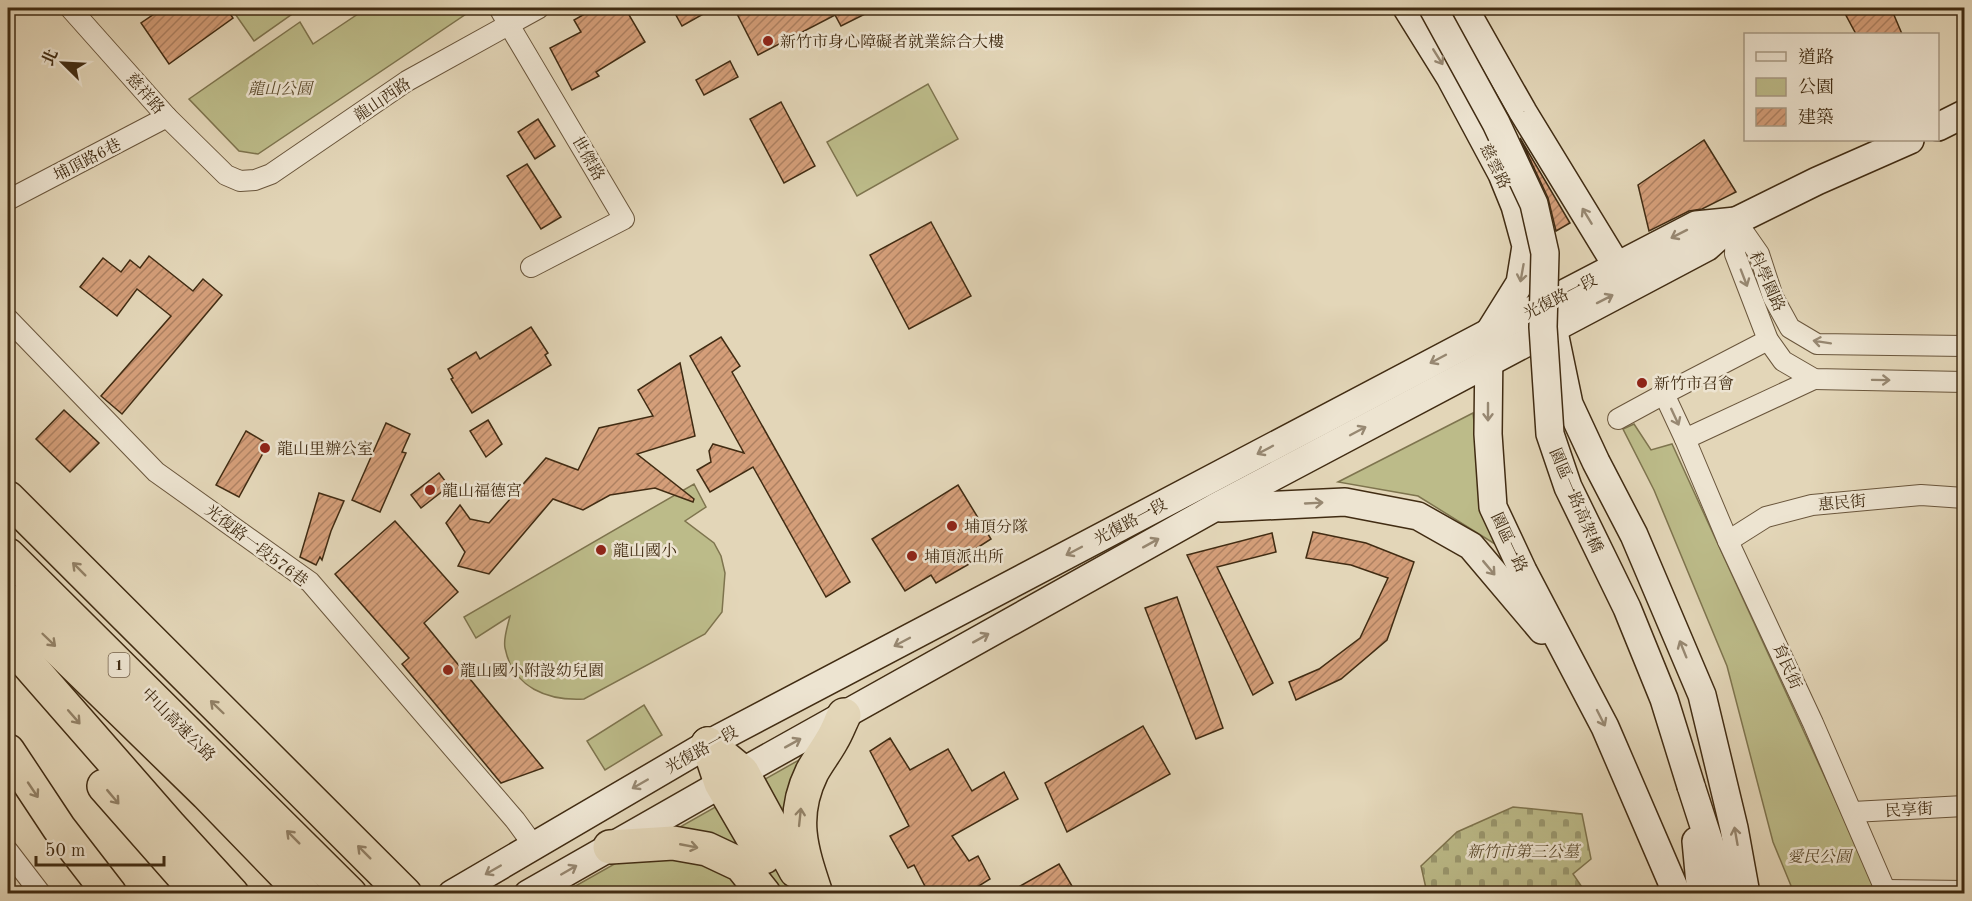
<svg xmlns="http://www.w3.org/2000/svg" width="1972" height="901" font-family="'Old Standard TT','Noto Serif TC',serif">
<style>
.green{fill:#bcbb89;stroke:#7e744e;stroke-width:1.5}
.cemetery{fill:url(#cemetery-stones);stroke:#7e744e;stroke-width:1.5}
.building{fill:url(#building-hatch);stroke:#412c13;stroke-width:1.5}
.lines{fill:none;stroke-linecap:round;stroke-linejoin:round}
.street-casing{stroke:#6a563c;stroke-width:22}
.secondary-casing{stroke:#412c13;stroke-width:30}
.highway-casing{stroke:#412c13;stroke-width:36}
.street{stroke:#ede4d1;stroke-width:20}
.secondary{stroke:#ede4d1;stroke-width:27}
.highway{stroke:#e3d6b8;stroke-width:33}
.secondary-bridge-casing{stroke:#412c13;stroke-width:30;stroke-linecap:butt}
.secondary-bridge{stroke:#ede4d1;stroke-width:27}
.oneway{stroke:#978872}
.oneway2{stroke:#928166}
.poi-dot{fill:#8f2418;stroke:#ede4d1;stroke-width:2}
.labels{text-anchor:middle;stroke-width:5;stroke-linejoin:round;paint-order:stroke}
.shield{fill:#ede4d1;stroke:#75634c;stroke-width:1.5}
.shield-label{font-size:15px;font-weight:bold;fill:#412c13}
.poi-label{font-size:16px;fill:#412c13;stroke:#ede4d1;text-anchor:start}
.park-label{font-size:16px;font-style:italic;fill:#5a492b;stroke:#ede4d1}
.street-label{font-size:16px;fill:#412c13;stroke:#ede4d1}
</style>
<defs>
<pattern id="cemetery-stones" width="16" height="16" patternUnits="userSpaceOnUse" patternTransform="scale(1.5)"><rect width="16" height="16" fill="#bcbb89"/><path d="M2 7V4a2 2 0 0 1 4 0v3zM10 15v-3a2 2 0 0 1 4 0v3z" fill="#9a986f"/></pattern>
<pattern id="building-hatch" width="6" height="6" patternUnits="userSpaceOnUse" patternTransform="scale(1.5)"><rect width="6" height="6" fill="#d49e79"/><path d="M-1 1l2-2M0 6l6-6M5 7l2-2" fill="none" stroke="#ae8162"/></pattern>
</defs>
<rect width="100%" height="100%" fill="#e3d6b8"/>
<filter id="stains"><feTurbulence type="fractalNoise" baseFrequency=".00333" numOctaves="4"/><feColorMatrix values="0 0 0 0 .2 0 0 0 0 .09 0 0 0 0 .02 0 0 0 .5 -.17"/></filter>
<radialGradient id="worn" r=".72"><stop offset=".6" stop-color="#630" stop-opacity="0"/><stop offset="1" stop-color="#630" stop-opacity=".3"/></radialGradient>
<g class="green">
<path d="M231,8H292L295,12L254,41Z"/>
<path d="M367,8H475L258,154L239,151L189,99L300,22L313,44Z"/>
<path d="M928,84L958,139L857,196L827,142Z"/>
<path d="M1473,413L1483,501L1503,549L1418,496L1338,482Z"/>
<path d="M1634,424L1651,450L1672,444L1878,893H1794L1773,842L1727,666L1654,490L1623,429Z"/>
<path d="M694,484L706,507L685,521L714,543L721,556L725,573L722,612L705,634L584,699C548,701 513,688 505,648C503,638 508,625 510,616L476,638L464,617Z"/>
<path d="M644,705L662,735L605,770L587,741Z"/>
<path d="M799,760L798,893H563Z"/>
</g>
<path class="cemetery" d="M1513,807L1582,814L1591,859L1573,874L1586,893H1427L1421,866L1457,832Z"/>
<g class="building">
<path d="M163,8H226L233,18L169,64L141,23Z"/>
<path d="M595,8H625L645,42L596,72L599,76L572,90L550,48L581,32L574,20Z"/>
<path d="M672,8H714L682,26Z"/>
<path d="M734,8H877L841,26L835,15L758,55Z"/>
<path d="M1842,8H1891L1902,34H1856Z"/>
<path d="M730,61L738,77L704,95L696,80Z"/>
<path d="M781,102L815,166L784,183L750,119Z"/>
<path d="M538,119L555,146L535,159L518,132Z"/>
<path d="M1520,138L1570,223L1556,231L1548,198Z"/>
<path d="M1704,140L1736,192L1702,209L1689,211L1649,231L1638,185Z"/>
<path d="M527,164L561,217L541,229L507,176Z"/>
<path d="M931,222L971,296L909,329L870,255Z"/>
<path d="M149,256L193,291L203,279L222,295L122,414L101,396L171,316L137,289L117,316L80,287L103,258L121,272L130,260L140,268Z"/>
<path d="M531,327L548,353L545,355L551,365L472,413L451,379L453,378L448,369L476,352L480,359Z"/>
<path d="M721,337L740,366L732,372L850,582L826,597L753,467L710,492L697,470L711,462L709,451L713,444L744,453L690,356Z"/>
<path d="M680,363L695,436L637,454L694,499L693,502L655,488L610,495L583,510L553,499L489,574L458,566L465,552L446,523L460,505L470,519L489,523L546,458L578,470L599,428L653,416L638,390Z"/>
<path d="M64,410L99,443L70,472L36,439Z"/>
<path d="M488,420L502,444L486,457L470,431Z"/>
<path d="M386,423L410,434L402,452L406,453L380,512L352,500Z"/>
<path d="M246,431L268,444L239,497L216,485Z"/>
<path d="M439,473L449,486L421,508L411,495Z"/>
<path d="M958,485L991,539L966,555L971,563L936,583L931,575L905,591L872,539Z"/>
<path d="M319,493L344,501L331,531L322,560L320,557L316,565L300,557Z"/>
<path d="M395,521L458,592L424,623L543,768L501,783L402,664L409,658L335,574Z"/>
<path d="M1313,532L1366,543L1414,562L1387,640L1341,679L1296,700L1289,682L1319,669L1360,638L1388,578L1351,565L1306,558Z"/>
<path d="M1272,533L1276,552L1217,567L1273,683L1253,695L1187,555Z"/>
<path d="M1177,597L1223,728L1196,739L1145,608Z"/>
<path d="M1143,726L1170,774L1067,832L1045,783Z"/>
<path d="M890,738L910,770L948,749L972,791L1004,772L1018,799L952,836L969,861L978,856L990,879L966,894H929L914,865L908,868L890,836L909,826L870,751Z"/>
<path d="M1059,864L1072,886L1060,894H1006Z"/>
</g>
<g class="lines">
<defs>
<g id="street">
<path d="M70,8L167,117L226,175L240,181L255,180L271,174L407,81L539,8"/>
<path d="M499,8L624,219L531,267"/>
<path d="M8,200L167,117"/>
<path d="M1736,221L1735,254L1768,340L1783,361L1814,379L1964,382"/>
<path d="M1736,221L1759,254L1773,297L1790,328L1817,344L1964,346"/>
<path d="M8,319L156,472L310,582L515,820L534,846"/>
<path d="M1768,340L1664,394L1685,439L1814,379"/>
<path d="M1618,419L1664,394"/>
<path d="M1685,439L1728,541L1813,723L1887,894"/>
<path d="M1728,541L1766,517L1812,505L1921,495L1964,498"/>
<path d="M1853,812L1964,806"/>
<path d="M8,851L41,894"/>
<path d="M1885,890L1964,891"/>
</g>
<g id="secondary">
<path d="M1407,8L1450,77L1502,174L1515,206L1526,246L1520,283L1490,331"/>
<path d="M1464,8L1523,112L1617,266"/>
<path d="M1938,127L1964,114"/>
<path d="M1553,327L1569,404L1596,462L1634,535L1702,695L1734,828L1746,894"/>
<path d="M1489,345L1488,434L1493,507L1523,571L1605,727L1677,894"/>
<path d="M1221,508L1345,502L1418,516L1471,546L1542,630"/>
<path d="M1691,786L1726,894"/>
<path d="M1696,841L1701,894"/>
<path d="M452,894L708,744L1490,332L1696,225L1736,221"/>
<path d="M528,894L742,772L1214,508L1707,247L1736,221L1817,181L1910,140"/>
</g>
<g id="highway">
<path d="M8,498L405,894"/>
<path d="M8,555L350,894"/>
<path d="M8,600L207,794L304,894"/>
<path d="M8,641L169,825L232,894"/>
<path d="M708,744L742,772L796,871"/>
<path d="M708,744L721,783L764,857"/>
<path d="M8,751L59,828L110,894"/>
<path d="M104,786L199,894"/>
<path d="M610,847L673,843L707,849L741,865L764,894"/>
<path d="M816,894C801,849 790,817 812,772C818,761 826,751 832,740C837,732 840,723 844,715"/>
</g>
</defs>
<use href="#street" class="street-casing"/>
<use href="#secondary" class="secondary-casing"/>
<use href="#highway" class="highway-casing"/>
<use href="#street" class="street"/>
<use href="#secondary" class="secondary"/>
<use href="#highway" class="highway"/>
<defs>
<path id="secondary-bridge" d="M1433,8L1496,123L1534,204L1545,253L1543,327L1550,434L1568,487L1627,608L1664,699L1691,786"/>
</defs>
<use href="#secondary-bridge" class="secondary-bridge-casing"/>
<use href="#secondary-bridge" class="secondary-bridge"/>
</g>
<defs><path id="oneway-shaft" d="M-6 0H5M1.5-3L5.5 0L1.5 3" fill="none" stroke-width="1.6" stroke-linecap="round" stroke-linejoin="round" transform="scale(1.5)"/></defs>
<g class="oneway">
<use href="#oneway-shaft" transform="translate(1438 57) rotate(58)"/>
<use href="#oneway-shaft" transform="translate(1587 216) rotate(-121)"/>
<use href="#oneway-shaft" transform="translate(1679 234) rotate(153)"/>
<use href="#oneway-shaft" transform="translate(1522 273) rotate(100)"/>
<use href="#oneway-shaft" transform="translate(1744 278) rotate(69)"/>
<use href="#oneway-shaft" transform="translate(1605 299) rotate(-27)"/>
<use href="#oneway-shaft" transform="translate(1822 342) rotate(-171)"/>
<use href="#oneway-shaft" transform="translate(1438 359) rotate(152)"/>
<use href="#oneway-shaft" transform="translate(1881 380) rotate(1)"/>
<use href="#oneway-shaft" transform="translate(1488 412) rotate(90)"/>
<use href="#oneway-shaft" transform="translate(1675 417) rotate(65)"/>
<use href="#oneway-shaft" transform="translate(1358 431) rotate(-28)"/>
<use href="#oneway-shaft" transform="translate(1265 450) rotate(152)"/>
<use href="#oneway-shaft" transform="translate(1314 503) rotate(-3)"/>
<use href="#oneway-shaft" transform="translate(1151 543) rotate(-29)"/>
<use href="#oneway-shaft" transform="translate(1074 551) rotate(152)"/>
<use href="#oneway-shaft" transform="translate(1489 568) rotate(50)"/>
<use href="#oneway-shaft" transform="translate(981 638) rotate(-29)"/>
<use href="#oneway-shaft" transform="translate(902 642) rotate(152)"/>
<use href="#oneway-shaft" transform="translate(1683 649) rotate(-112)"/>
<use href="#oneway-shaft" transform="translate(1601 718) rotate(63)"/>
<use href="#oneway-shaft" transform="translate(793 743) rotate(-29)"/>
<use href="#oneway-shaft" transform="translate(640 784) rotate(150)"/>
<use href="#oneway-shaft" transform="translate(1736 836) rotate(-100)"/>
<use href="#oneway-shaft" transform="translate(493 870) rotate(150)"/>
<use href="#oneway-shaft" transform="translate(569 870) rotate(-30)"/>
</g>
<g class="oneway2">
<use href="#oneway-shaft" transform="translate(79 569) rotate(-135)"/>
<use href="#oneway-shaft" transform="translate(49 640) rotate(44)"/>
<use href="#oneway-shaft" transform="translate(217 707) rotate(-136)"/>
<use href="#oneway-shaft" transform="translate(74 717) rotate(49)"/>
<use href="#oneway-shaft" transform="translate(33 790) rotate(56)"/>
<use href="#oneway-shaft" transform="translate(113 797) rotate(50)"/>
<use href="#oneway-shaft" transform="translate(800 817) rotate(-84)"/>
<use href="#oneway-shaft" transform="translate(293 837) rotate(-135)"/>
<use href="#oneway-shaft" transform="translate(689 846) rotate(11)"/>
<use href="#oneway-shaft" transform="translate(364 852) rotate(-135)"/>
</g>
<g class="poi-dot">
<circle cx="768" cy="41" r="6"/>
<circle cx="1642" cy="383" r="6"/>
<circle cx="265" cy="448" r="6"/>
<circle cx="430" cy="490" r="6"/>
<circle cx="952" cy="526" r="6"/>
<circle cx="601" cy="550" r="6"/>
<circle cx="912" cy="556" r="6"/>
<circle cx="448" cy="670" r="6"/>
</g>
<g class="labels">
<rect class="shield" x="108.5" y="653" width="21" height="24" rx="4.5"/>
<g class="shield-label">
<text x="119" y="670">1</text>
</g>
<g class="poi-label">
<text x="780" y="47">新竹市身心障礙者就業綜合大樓</text>
<text x="1654" y="389">新竹市召會</text>
<text x="277" y="454">龍山里辦公室</text>
<text x="442" y="496">龍山福德宮</text>
<text x="964" y="532">埔頂分隊</text>
<text x="613" y="556">龍山國小</text>
<text x="924" y="562">埔頂派出所</text>
<text x="460" y="676">龍山國小附設幼兒園</text>
</g>
<g class="park-label">
<text x="280" y="94">龍山公園</text>
<text x="1523" y="857">新竹市第三公墓</text>
<text x="1819" y="862">愛民公園</text>
</g>
<g class="street-label">
<text transform="translate(146 93) rotate(49)" y="6">慈祥路</text>
<text transform="translate(382 99) rotate(-34)" y="6">龍山西路</text>
<text transform="translate(589 158) rotate(60)" y="6">世傑路</text>
<text transform="translate(87 159) rotate(-27)" y="6">埔頂路6巷</text>
<text transform="translate(1496 166) rotate(64)" y="6">慈雲路</text>
<text transform="translate(1768 281) rotate(66)" y="6">科學園路</text>
<text transform="translate(1560 296) rotate(-27)" y="6">光復路一段</text>
<text transform="translate(1577 500) rotate(67)" y="6">園區一路高架橋</text>
<text transform="translate(1842 502) rotate(-5)" y="6">惠民街</text>
<text transform="translate(1130 521) rotate(-28)" y="6">光復路一段</text>
<text transform="translate(1510 542) rotate(65)" y="6">園區一路</text>
<text transform="translate(257 545) rotate(37)" y="6">光復路一段576巷</text>
<text transform="translate(1788 666) rotate(66)" y="6">育民街</text>
<text transform="translate(179 724) rotate(45)" y="6">中山高速公路</text>
<text transform="translate(701 749) rotate(-29)" y="6">光復路一段</text>
<text transform="translate(1909 809) rotate(-3)" y="6">民享街</text>
</g>
</g>
<rect width="1972" height="901" fill="none" stroke="#e3d6b8" stroke-width="30"/>
<rect x="9" y="9" width="1954" height="883" fill="none" stroke="#412c13" stroke-width="3"/>
<rect x="15" y="15" width="1942" height="871" fill="none" stroke="#412c13" stroke-width="1.5"/>
<rect x="1744" y="33" width="195" height="108" fill="#ede4d1" stroke="#a89a85" stroke-width="1.5"/>
<rect x="1756" y="52" width="30" height="9" fill="#ede4d1" stroke="#a89a85" stroke-width="1.5"/>
<text x="1798" y="63" font-size="18" fill="#412c13">道路</text>
<rect x="1756" y="78" width="30" height="18" fill="#bcbb89" stroke="#a89a85" stroke-width="1.5"/>
<text x="1798" y="93" font-size="18" fill="#412c13">公園</text>
<rect x="1756" y="108" width="30" height="18" fill="url(#building-hatch)" stroke="#a89a85" stroke-width="1.5"/>
<text x="1798" y="123" font-size="18" fill="#412c13">建築</text>
<g transform="translate(63 63) rotate(294)" stroke="#ede4d1" stroke-width="4.5" paint-order="stroke">
<path d="M0-4.5L10 22L0 15L-10 22Z" fill="#412c13"/>
<text y="-9" font-size="16" font-weight="bold" text-anchor="middle" fill="#412c13">北</text>
</g>
<path d="M36 856v9h128v-9" fill="none" stroke="#412c13" stroke-width="3"/>
<text x="45" y="856" font-size="18" fill="#412c13" stroke="#ede4d1" stroke-width="4.5" paint-order="stroke">50 m</text>
<rect width="100%" height="100%" filter="url(#stains)"/>
<rect width="100%" height="100%" fill="url(#worn)"/>
</svg>
